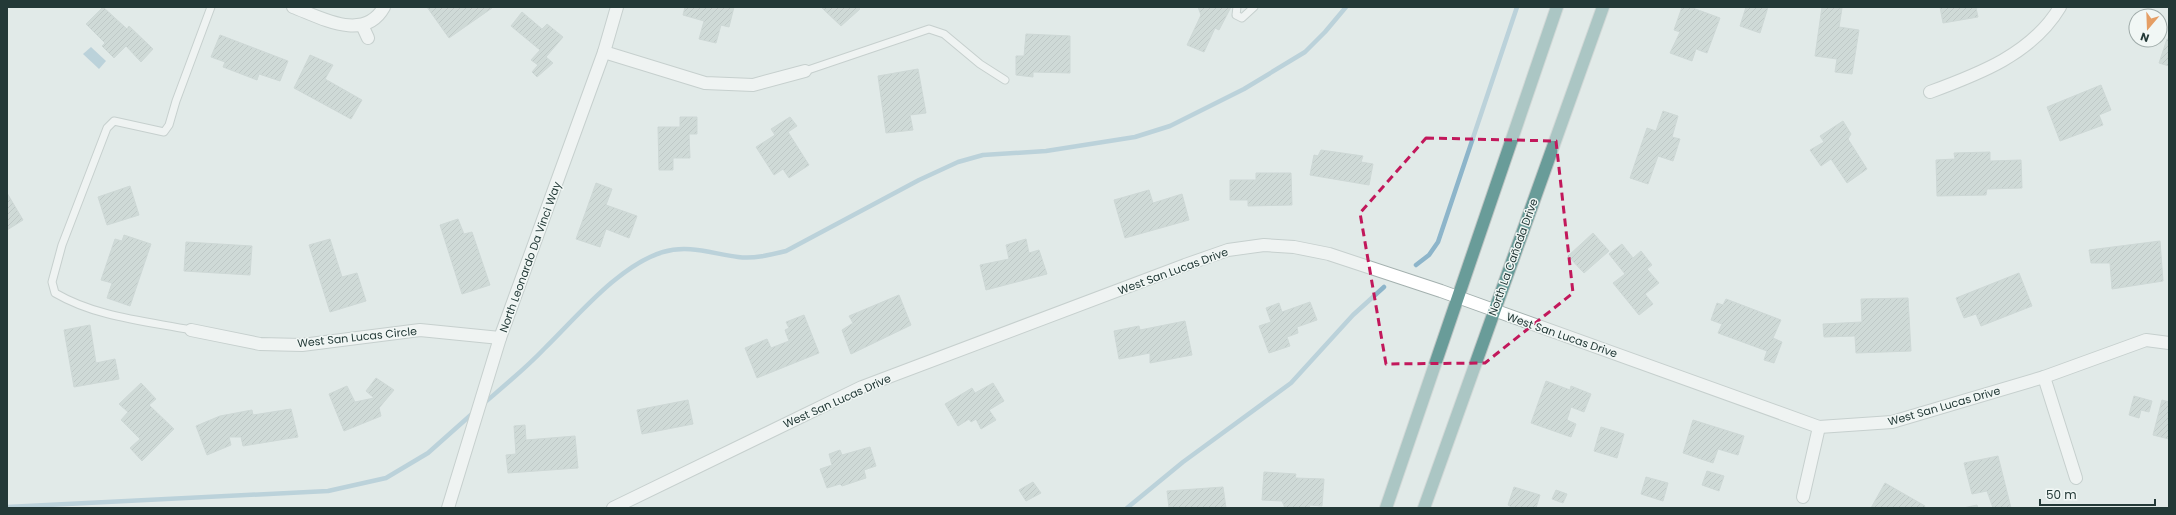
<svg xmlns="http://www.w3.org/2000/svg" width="2176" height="515" font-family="Poppins,sans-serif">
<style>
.water{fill:#8db5ca}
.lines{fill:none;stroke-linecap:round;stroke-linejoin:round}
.stream{stroke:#8db5ca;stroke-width:4.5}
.building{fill:url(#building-hatch);stroke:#b4c3c0}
.lane-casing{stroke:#a4b1af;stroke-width:9}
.street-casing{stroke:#a4b1af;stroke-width:14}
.primary-casing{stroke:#bdc4c3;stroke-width:14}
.lane{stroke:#fff;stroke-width:7}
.street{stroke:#fff;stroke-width:12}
.primary{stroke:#699c99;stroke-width:12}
.marked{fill:none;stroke:#c2185b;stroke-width:3;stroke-dasharray:8 5;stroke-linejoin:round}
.labels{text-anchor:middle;stroke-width:3;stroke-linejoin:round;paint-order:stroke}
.street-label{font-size:11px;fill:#233937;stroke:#f1f7f5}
</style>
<defs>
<pattern id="building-hatch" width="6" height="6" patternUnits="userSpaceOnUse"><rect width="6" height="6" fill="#b9c7c4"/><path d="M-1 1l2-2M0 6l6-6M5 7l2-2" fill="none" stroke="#96a3a0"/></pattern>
</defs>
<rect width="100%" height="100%" fill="#e1eae8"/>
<path class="water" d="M91,47L106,61L99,69L83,54Z"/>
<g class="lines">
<g class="stream">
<path d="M1416,265L1429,255L1438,242L1517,7"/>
<path d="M483,404C504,386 525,369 544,349C576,318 619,265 663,252C689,244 713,254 738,257C754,259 770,255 786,251L919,180L958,162L983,155L1046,151L1135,137L1170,126L1244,89L1305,52L1325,32L1346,7"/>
<path d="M7,507L328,491L386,478L428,453L473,413"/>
<path d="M1127,508L1183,462L1291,383L1353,315L1384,287"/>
</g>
</g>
<g class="building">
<path d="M103,7L127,29L129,26L153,49L141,62L126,46L114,58L102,46L105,43L86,24Z"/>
<path d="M427,7H491L492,8L449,38Z"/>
<path d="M685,7H734L729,27L721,25L716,43L699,39L704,21L683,15Z"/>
<path d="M821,7H858L860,9L841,26Z"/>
<path d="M1198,7H1231L1219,30L1215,28L1204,52L1187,45L1201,15Z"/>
<path d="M1682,7H1690L1720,18L1707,53L1696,49L1692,61L1670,53L1680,32L1674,30Z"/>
<path d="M1746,7H1768L1760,33L1740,26Z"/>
<path d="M1822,7L1842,8L1839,27L1859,30L1852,74L1835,72L1837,59L1815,56Z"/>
<path d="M1940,7H1982L1976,8L1978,17L1943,23Z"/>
<path d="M522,12L542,29L547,24L563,37L546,57L553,63L537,77L532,72L538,65L531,60L540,50L511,26Z"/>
<path d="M1026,34L1070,36V73L1033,72V77L1016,75V56H1024Z"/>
<path d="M220,35L288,61L280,81L259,74L257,80L223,67L225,62L211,57Z"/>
<path d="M2167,39H2169V66L2159,63Z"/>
<path d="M310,55L333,65L325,79L362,100L351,119L294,88Z"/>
<path d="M918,69L926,113L910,115L913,130L886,133L878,76Z"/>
<path d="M2101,85L2111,110L2099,115L2103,125L2060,141L2047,107Z"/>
<path d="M1663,111L1678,116L1672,137L1680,139L1673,161L1658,156L1648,184L1630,178L1647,128L1656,131Z"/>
<path d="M680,117H697V134H689L690,158H673V170H659L658,127H680Z"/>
<path d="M790,117L797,126L788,132L809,165L789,178L783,169L774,175L756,147L775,135L771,129Z"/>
<path d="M1843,121L1851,134L1848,139L1867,169L1847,183L1831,159L1821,166L1810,150L1824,142L1820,136Z"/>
<path d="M1321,150L1363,156L1361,162L1373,164L1369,185L1310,175L1314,155L1318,156Z"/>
<path d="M1990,152V161L2021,160L2022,188L1987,189L1986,195L1937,196L1936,160L1955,159L1954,153Z"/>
<path d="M1256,173H1291L1292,205L1248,206V200H1230V180H1256Z"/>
<path d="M596,183L612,189L606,205L637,216L629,238L606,229L600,247L576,239Z"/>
<path d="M130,186L139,215L107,225L98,197Z"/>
<path d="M1149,190L1153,203L1182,194L1189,220L1125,238L1114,200Z"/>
<path d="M7,193L23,220L7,230Z"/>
<path d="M458,219L464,234L472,232L490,285L462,294L440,225Z"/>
<path d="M1593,233L1609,251L1584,273L1568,256Z"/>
<path d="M124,235L151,244L130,306L107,298L112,283L101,280L115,239L122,241Z"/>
<path d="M330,239L342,277L357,273L366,301L330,312L309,245Z"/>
<path d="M1026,239L1029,253L1039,250L1047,274L986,290L980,265L1009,259L1006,245Z"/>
<path d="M2160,241L2163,281L2112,289L2110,263H2091L2089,250Z"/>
<path d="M186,242L252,246L250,275L184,271Z"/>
<path d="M1622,244L1633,258L1641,251L1652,265L1647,269L1659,283L1645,294L1653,304L1639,315L1613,283L1625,274L1609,254Z"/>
<path d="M2019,273L2032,306L1981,326L1976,314L1964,318L1956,298Z"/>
<path d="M899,295L911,325L851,354L842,330L853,323L849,316Z"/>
<path d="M1908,298L1911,351L1856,353L1855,336L1824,337L1823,324L1862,322L1861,299Z"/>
<path d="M1726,299L1781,320L1773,338L1782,342L1774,363L1764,360L1767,351L1718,333L1722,324L1711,320L1717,303L1723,305Z"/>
<path d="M1310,302L1317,320L1297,327L1298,333L1287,337L1290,346L1269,353L1259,326L1271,322L1266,308L1279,303L1282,312Z"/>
<path d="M804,315L819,353L757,378L745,348L767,339L771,348L789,341L785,330L789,328L786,322Z"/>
<path d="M1185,321L1192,355L1150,363V353L1119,359L1114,331L1139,326L1140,330Z"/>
<path d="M90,325L96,363L115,359L119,379L74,387L64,330Z"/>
<path d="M376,378L394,390L379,408L381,416L344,431L329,394L347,386L355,402L374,398L366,391Z"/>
<path d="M1546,381L1570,390L1571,386L1591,394L1584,412L1571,407L1567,420L1576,424L1571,437L1531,423Z"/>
<path d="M141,383L156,399L149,405L174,429L142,461L130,448L140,439L121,420L128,412L119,404Z"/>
<path d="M993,383L1004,401L989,410L996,420L981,429L976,419L971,422L969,419L958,426L945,404L972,388L975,393Z"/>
<path d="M2134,396L2152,401L2149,412L2141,410L2139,418L2129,415Z"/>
<path d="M688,400L693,424L642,434L637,410Z"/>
<path d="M2162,400L2169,402V439L2153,435Z"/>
<path d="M291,409L298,437L243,446L241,437H229L231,445L207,455L196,426L220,416L252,410L253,415Z"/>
<path d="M1693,420L1744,436L1738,455L1718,449L1713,463L1683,453Z"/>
<path d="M525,425L526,440L575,436L578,468L508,473L506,455L516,454L514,426Z"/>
<path d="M1601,427L1624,434L1617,458L1594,451Z"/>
<path d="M870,447L876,466L864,470L866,478L842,486L840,484L827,488L820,469L832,465L829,454L840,450L842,455Z"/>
<path d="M1998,456L2011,508H1993L1987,491L1972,494L1964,463Z"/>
<path d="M1707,471L1724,476L1719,491L1702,485Z"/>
<path d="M1264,472L1296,474L1295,478L1324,479L1322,506L1310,505L1309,508H1285L1282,501L1262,500Z"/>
<path d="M1646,477L1668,483L1663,501L1641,494Z"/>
<path d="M1033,482L1041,493L1026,501L1019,490Z"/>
<path d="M1885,483L1925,506L1924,508H1871Z"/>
<path d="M1223,487L1226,508H1169L1167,491Z"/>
<path d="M1514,487L1540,495L1536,508H1513L1508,505Z"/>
<path d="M1556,490L1567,494L1563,503L1552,499Z"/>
<path d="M1977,505L1978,508H1963Z"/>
</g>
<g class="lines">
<defs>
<g id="lane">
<path d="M1237,7L1236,15L1242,18L1254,7"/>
<path d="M805,71L929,29L944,34L980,64L1005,80"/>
<path d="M191,330C145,321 96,317 55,293L52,282L62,245L107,128L114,121L164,132L169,125L176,101L211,7"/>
</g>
<g id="street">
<path d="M293,7C320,17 364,43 384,7"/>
<path d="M362,25L368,38"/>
<path d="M604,52L705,83L753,85L805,71"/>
<path d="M1930,92C1979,74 2032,54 2060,7"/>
<path d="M191,330L260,344L302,345L420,330L500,338"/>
<path d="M2044,377L2076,478"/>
<path d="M1803,497L1819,427"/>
<path d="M448,508L500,338L604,52L617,7"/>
<path d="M613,508L862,387L1185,265L1228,250L1264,245L1294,247L1329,254L1441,291L1819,427L1892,422L2044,377L2146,340L2169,343"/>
</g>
<g id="primary">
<path d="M1386,508L1557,7"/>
<path d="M1424,508L1603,7"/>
</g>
</defs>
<use href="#lane" class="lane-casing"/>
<use href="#street" class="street-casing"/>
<use href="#primary" class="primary-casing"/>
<use href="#lane" class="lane"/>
<use href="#street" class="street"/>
<use href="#primary" class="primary"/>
</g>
<path d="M0 0H2176V515H0ZM1426,138L1556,141L1573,293L1485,363L1386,364L1360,213Z" fill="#e1eae8" fill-opacity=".55" fill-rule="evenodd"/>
<path class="marked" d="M1426,138L1556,141L1573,293L1485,363L1386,364L1360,213Z"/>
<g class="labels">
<g class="street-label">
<text transform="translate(530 257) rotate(-70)" y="4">North Leonardo Da Vinci Way</text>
<text transform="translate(1513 257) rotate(-70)" y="4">North La Cañada Drive</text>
<text transform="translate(1173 271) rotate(-20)" y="4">West San Lucas Drive</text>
<text transform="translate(1562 335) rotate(19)" y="4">West San Lucas Drive</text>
<text transform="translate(357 337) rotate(-6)" y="4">West San Lucas Circle</text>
<text transform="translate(837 401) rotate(-24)" y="4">West San Lucas Drive</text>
<text transform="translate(1944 406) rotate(-16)" y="4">West San Lucas Drive</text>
</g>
</g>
<rect width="2176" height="515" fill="none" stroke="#233937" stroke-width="16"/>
<g transform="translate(2148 28) rotate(199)"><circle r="19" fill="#f1f7f5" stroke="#9faba9"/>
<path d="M0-3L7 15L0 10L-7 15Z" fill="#e59e64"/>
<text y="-6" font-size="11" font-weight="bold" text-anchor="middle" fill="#233937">N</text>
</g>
<path d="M2040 499v6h115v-6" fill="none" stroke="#233937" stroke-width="2"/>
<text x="2046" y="499" font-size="12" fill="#233937" stroke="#f1f7f5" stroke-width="3" paint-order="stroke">50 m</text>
</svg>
